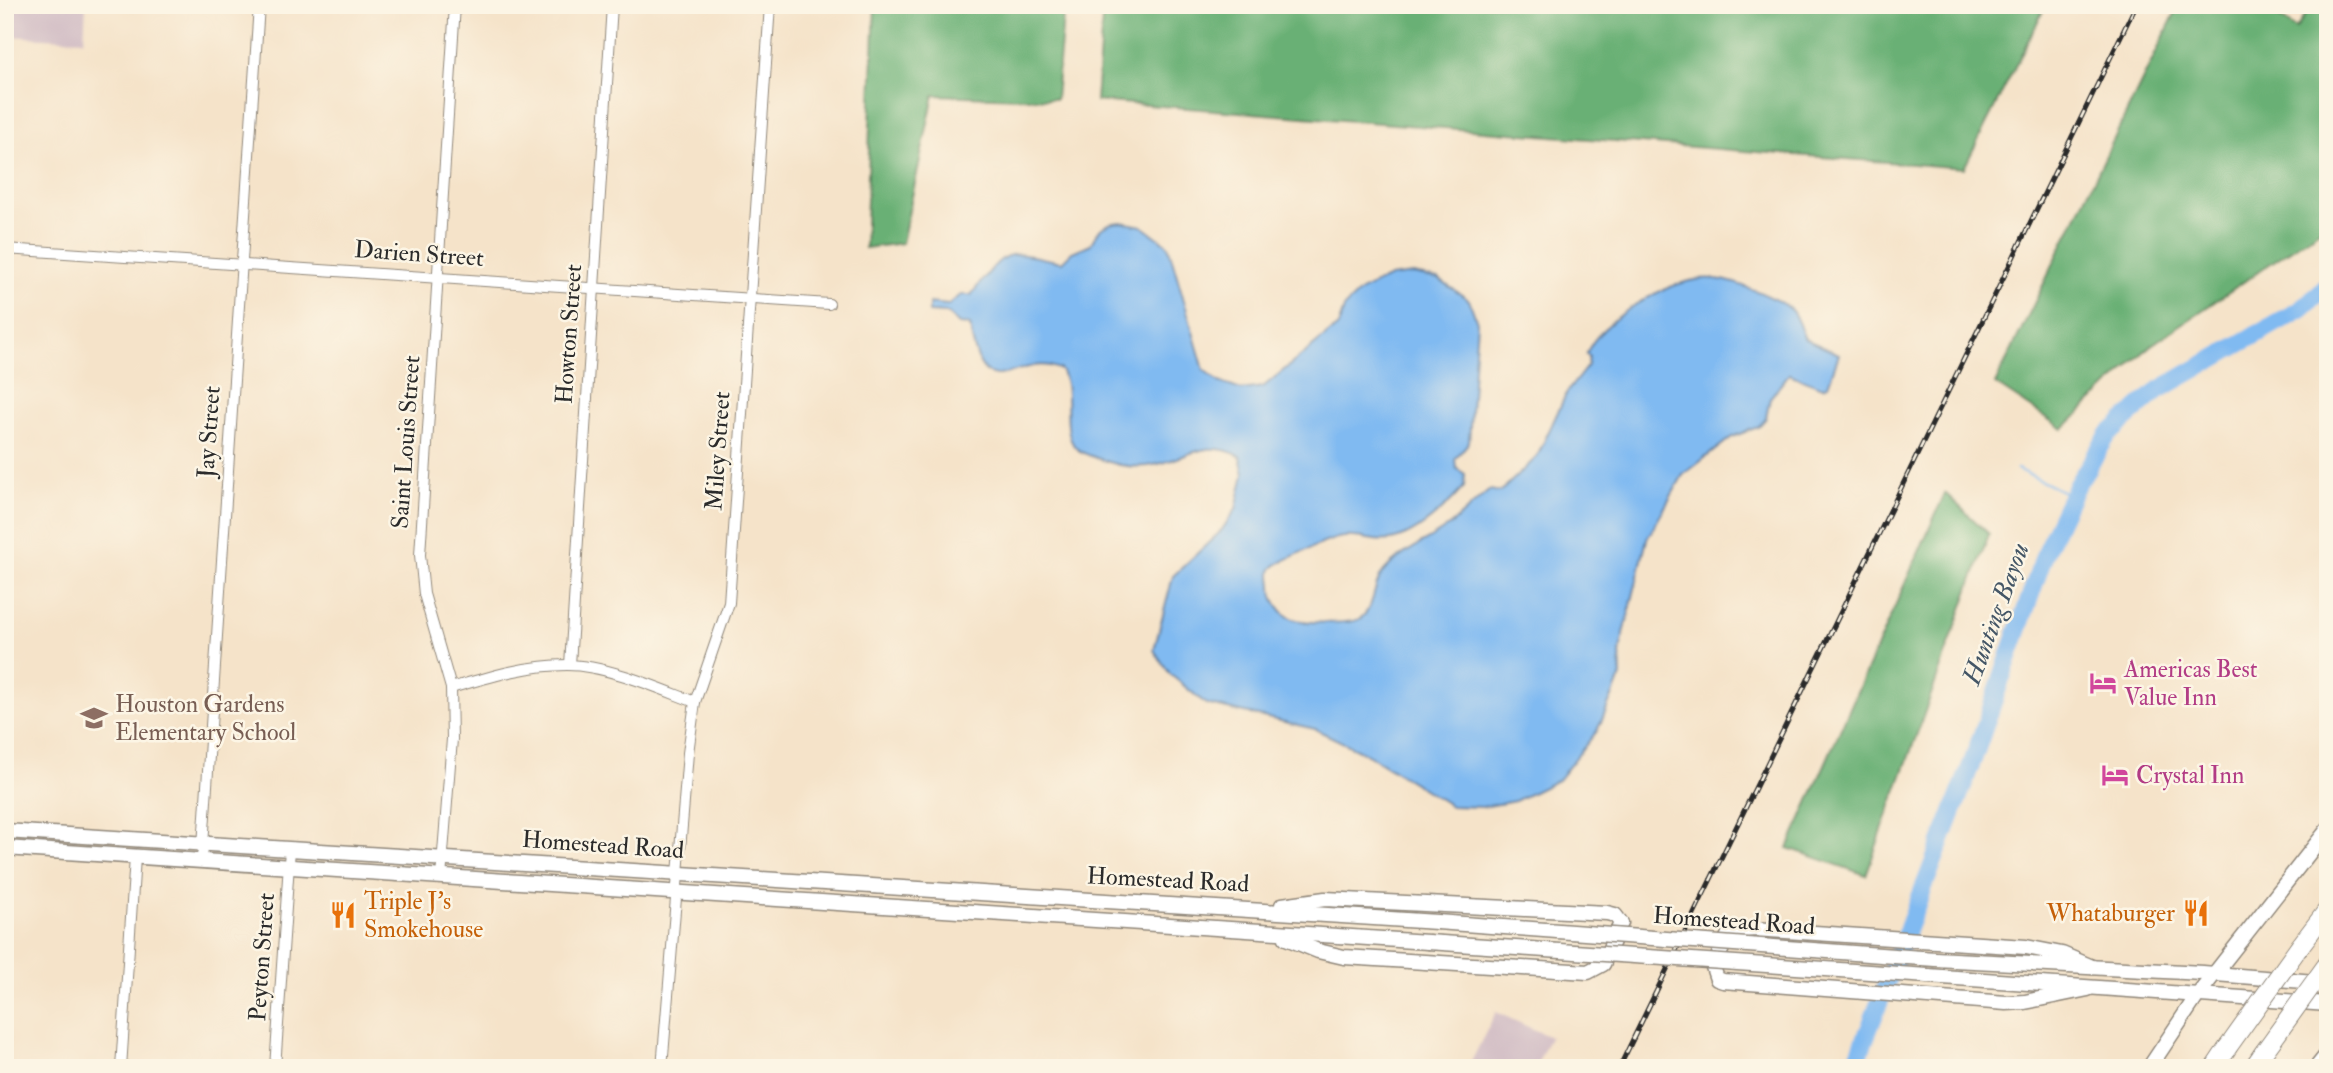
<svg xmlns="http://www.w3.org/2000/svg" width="2333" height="1073" font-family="'IM FELL Double Pica',serif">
  <rect width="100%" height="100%" fill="#fcf5e5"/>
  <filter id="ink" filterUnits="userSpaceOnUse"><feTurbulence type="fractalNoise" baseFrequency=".0143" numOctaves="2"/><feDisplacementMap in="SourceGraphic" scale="14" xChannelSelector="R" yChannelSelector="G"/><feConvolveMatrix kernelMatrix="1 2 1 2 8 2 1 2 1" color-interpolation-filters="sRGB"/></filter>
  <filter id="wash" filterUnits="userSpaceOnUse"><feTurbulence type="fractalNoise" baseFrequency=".00686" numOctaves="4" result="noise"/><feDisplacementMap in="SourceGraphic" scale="28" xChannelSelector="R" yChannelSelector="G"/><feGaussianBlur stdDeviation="1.57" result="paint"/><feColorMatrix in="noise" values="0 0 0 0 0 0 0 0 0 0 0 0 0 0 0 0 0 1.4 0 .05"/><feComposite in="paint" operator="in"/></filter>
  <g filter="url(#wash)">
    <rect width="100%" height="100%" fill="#f5e3c9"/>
    <g fill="#d2bdc5">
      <path d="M 5,5 L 86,5 L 84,40 L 5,36 Z"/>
      <path d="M 1496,1012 L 1550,1037 L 1535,1068 L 1468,1068 Z"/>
    </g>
    <g fill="#69b074" stroke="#4a6e50" stroke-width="2">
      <path d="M 875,5 L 1064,5 L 1056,99 L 934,95 L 902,243 L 865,248 Z"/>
      <path d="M 1103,5 L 2046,5 L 1964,168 L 1096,101 Z"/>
      <path d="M 2179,5 L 2262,5 L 2296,29 L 2311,5 L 2328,5 L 2328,224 L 2150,346 L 2063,429 L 1995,384 Z"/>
      <path d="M 1945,493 L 1989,534 L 1866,875 L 1788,848 Z"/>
    </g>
    <path fill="#80baf1" stroke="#56728e" stroke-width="2" d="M 1121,222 L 1142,226 L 1168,245 L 1204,370 L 1219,382 L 1241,390 L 1263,387 L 1338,326 L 1345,306 L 1362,290 L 1390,277 L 1413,274 L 1438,279 L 1469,300 L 1477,322 L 1469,442 L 1455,459 L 1456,468 L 1465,474 L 1464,487 C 1447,506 1425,527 1402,537 C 1378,546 1365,535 1344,537 C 1334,537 1276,562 1272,569 C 1269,575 1273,583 1272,589 C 1272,600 1282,615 1293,619 C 1304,623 1352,625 1361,618 C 1376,606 1372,585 1384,571 C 1402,551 1429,541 1450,525 C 1464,514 1476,501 1490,490 L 1500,492 L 1537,457 L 1567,392 L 1588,365 L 1589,356 L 1586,355 C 1599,319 1677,273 1716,279 C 1734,281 1777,297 1791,310 C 1797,316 1801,331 1805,339 L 1839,354 L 1828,385 L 1823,387 L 1789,374 L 1770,398 L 1766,418 L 1758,427 L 1732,437 L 1683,475 L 1647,539 L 1620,650 L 1621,676 L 1597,731 L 1558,780 L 1515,801 L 1482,807 L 1451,806 L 1367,754 L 1315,729 L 1206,704 L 1170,674 L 1154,650 L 1173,576 L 1221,531 L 1236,509 L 1244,474 L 1240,456 C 1206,439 1191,456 1158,464 C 1139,469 1118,466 1100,459 C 1092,456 1082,454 1076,448 C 1060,432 1074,391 1061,370 C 1017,347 983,419 970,325 L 959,324 L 947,313 L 929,312 L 929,303 L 948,305 L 961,295 L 971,295 C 1010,245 1002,251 1062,262 L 1072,252 L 1091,244 C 1098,229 1104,223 1121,222 Z"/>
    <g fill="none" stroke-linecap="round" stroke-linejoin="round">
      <path stroke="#80baf1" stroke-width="2.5" d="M 2017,469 L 2072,496"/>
      <path stroke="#80baf1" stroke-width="18" d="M 1854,1068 L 1974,757 L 2047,548 L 2076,486 L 2108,435 L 2159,390 L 2301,309 L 2328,285"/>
    </g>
  </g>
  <g filter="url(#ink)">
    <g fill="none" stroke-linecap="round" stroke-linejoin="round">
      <defs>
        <g id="street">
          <path d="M 5,249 L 829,304"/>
          <path d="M 570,665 L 612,5"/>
          <path d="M 451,688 C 489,677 527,665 567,665 C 606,665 658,688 695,702"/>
          <path d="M 202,861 L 259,5"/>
          <path d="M 441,878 L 452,739 L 451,688 L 424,594 L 420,555 L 455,5"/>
          <path d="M 121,1068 L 135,857"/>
          <path d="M 275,1068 L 290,849"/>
          <path d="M 662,1068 L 688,753 L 695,702 L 729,603 L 770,5"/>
        </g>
        <g id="secondary">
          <path d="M 5,831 L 1437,922"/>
          <path d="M 5,848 L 1428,942"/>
          <path d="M 1282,905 L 1325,899 L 1607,913 L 1615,915 L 1621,923 L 1603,964 L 1588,972 L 1344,957 L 1318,951 L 1286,938"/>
          <path d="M 1935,959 L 2203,973 L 2328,983"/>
          <path d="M 1928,976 L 2328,1004"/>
          <path d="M 2088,989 L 2025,1002 L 2006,1003 L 1723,981 L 1717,979 L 1713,967 L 1730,932 L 1754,929 L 2026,947 L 2062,954 L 2092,967"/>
          <path d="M 2149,1068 L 2197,996 L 2328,829"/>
          <path d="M 2316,1068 L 2328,1053"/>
        </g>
        <g id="highway">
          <path d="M 2300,946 L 2328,909"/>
          <path d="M 2214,1068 L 2228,1047"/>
          <path d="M 2253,1068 L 2264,1052"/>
        </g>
      </defs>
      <use href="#street" stroke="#90877a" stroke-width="12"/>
      <use href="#secondary" stroke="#90877a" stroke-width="17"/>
      <use href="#highway" stroke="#90877a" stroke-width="20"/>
      <use href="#street" stroke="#fff" stroke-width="10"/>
      <use href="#secondary" stroke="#fff" stroke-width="14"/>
      <use href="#highway" stroke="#fff" stroke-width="18"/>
      <defs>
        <path id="rail" d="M 1619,1068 L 2136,5"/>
      </defs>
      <use href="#rail" stroke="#2b2b2b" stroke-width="5"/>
      <use href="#rail" stroke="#fcf5e5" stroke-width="2.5" stroke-dasharray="8" stroke-linecap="butt"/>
      <defs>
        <g id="secondary-bridge">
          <path d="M 1437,922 L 1935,959"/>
          <path d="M 1428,942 L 1928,976"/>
        </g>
        <g id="highway-bridge">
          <path d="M 2228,1047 L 2300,946"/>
          <path d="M 2264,1052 L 2328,963"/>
        </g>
      </defs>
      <use href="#secondary-bridge" stroke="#90877a" stroke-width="17" stroke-linecap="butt"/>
      <use href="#highway-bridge" stroke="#90877a" stroke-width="20" stroke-linecap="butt"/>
      <use href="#secondary-bridge" stroke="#fff" stroke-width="14"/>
      <use href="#highway-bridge" stroke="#fff" stroke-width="18"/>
    </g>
  </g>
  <defs>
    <symbol id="hotel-bare" viewBox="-9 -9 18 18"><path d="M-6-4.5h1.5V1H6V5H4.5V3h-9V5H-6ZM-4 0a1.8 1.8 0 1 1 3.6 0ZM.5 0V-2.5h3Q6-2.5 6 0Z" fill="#d1479c" stroke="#fcf5e5" stroke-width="2.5" paint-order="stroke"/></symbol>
    <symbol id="school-bare" viewBox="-9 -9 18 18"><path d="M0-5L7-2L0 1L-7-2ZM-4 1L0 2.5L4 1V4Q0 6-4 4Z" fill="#8d6e63" stroke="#fcf5e5" stroke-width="2.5" paint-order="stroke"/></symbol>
    <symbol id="restaurant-bare" viewBox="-9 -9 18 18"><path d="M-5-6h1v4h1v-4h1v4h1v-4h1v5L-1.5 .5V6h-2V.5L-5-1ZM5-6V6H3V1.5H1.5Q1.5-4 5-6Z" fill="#e8710a" stroke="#fcf5e5" stroke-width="2.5" paint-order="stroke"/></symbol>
  </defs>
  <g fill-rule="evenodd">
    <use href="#hotel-bare" x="2084" y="664" width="38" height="38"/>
    <use href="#school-bare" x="75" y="699" width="38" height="38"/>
    <use href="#hotel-bare" x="2096" y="756" width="38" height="38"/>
    <use href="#restaurant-bare" x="2177" y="894" width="38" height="38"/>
    <use href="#restaurant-bare" x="324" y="896" width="38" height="38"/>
  </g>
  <g text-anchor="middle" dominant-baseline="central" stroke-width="5" stroke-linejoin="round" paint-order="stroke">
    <g font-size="24" fill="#2b2b2b" stroke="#fcf5e5">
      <text transform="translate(419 254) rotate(4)">Darien Street</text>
      <text transform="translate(569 334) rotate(-86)">Howton Street</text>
      <text transform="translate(209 432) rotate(-86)">Jay Street</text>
      <text transform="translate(406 442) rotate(-86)">Saint Louis Street</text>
      <text transform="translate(718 451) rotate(-86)">Miley Street</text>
      <text transform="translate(603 845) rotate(4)">Homestead Road</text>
      <text transform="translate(1168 880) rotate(3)">Homestead Road</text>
      <text transform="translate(1734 921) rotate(4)">Homestead Road</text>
      <text transform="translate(262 957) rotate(-86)">Peyton Street</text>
    </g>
    <g font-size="24" fill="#b23c85" stroke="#fcf5e5" text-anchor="start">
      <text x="2124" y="669">Americas Best<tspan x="2124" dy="28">Value Inn</tspan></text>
      <text x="2136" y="775">Crystal Inn</text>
    </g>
    <g font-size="24" fill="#785e54" stroke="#fcf5e5" text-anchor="start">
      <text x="115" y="704">Houston Gardens<tspan x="115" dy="28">Elementary School</tspan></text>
    </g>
    <g font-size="24" fill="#c56008" stroke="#fcf5e5" text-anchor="start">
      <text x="364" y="901">Triple J's<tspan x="364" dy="28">Smokehouse</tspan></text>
      <text x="2175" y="913" text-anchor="end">Whataburger</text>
    </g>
    <g font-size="26" font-style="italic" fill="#445666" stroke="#fcf5e5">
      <text transform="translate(1996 614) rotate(-70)">Hunting Bayou</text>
    </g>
  </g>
  <rect width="2333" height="1073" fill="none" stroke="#fcf5e5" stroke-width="28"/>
</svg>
